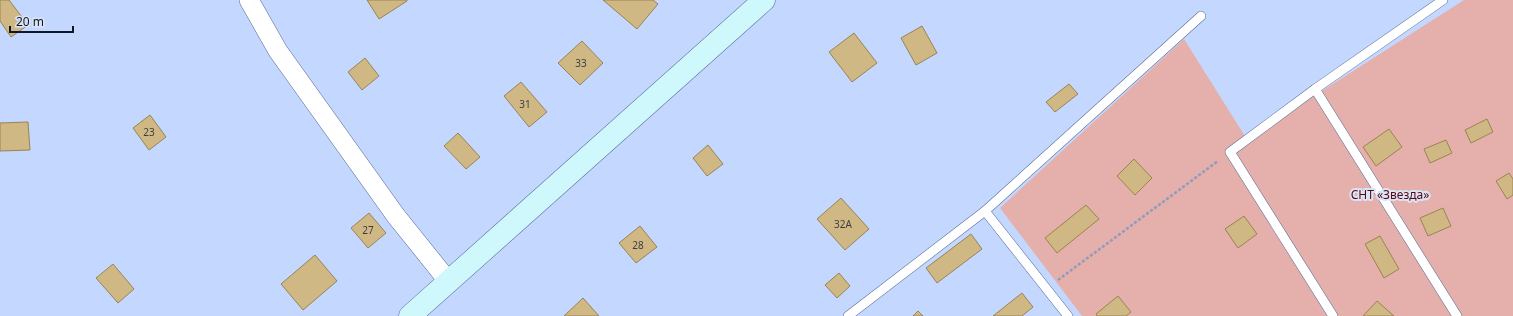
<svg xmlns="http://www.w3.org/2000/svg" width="1513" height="316" font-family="'Noto Sans',sans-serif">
  <rect width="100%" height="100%" fill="#c4d7fe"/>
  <path fill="#e5b0ab" d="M 1464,0 L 1513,0 L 1513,316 L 1082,316 L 1000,208 L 1184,39 L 1248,141 L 1300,105 Z"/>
  <g fill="#d0b885" stroke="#9a8352">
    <path d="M 0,0 L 9,0 L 28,25 L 11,37 L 0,21 Z"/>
    <path d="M 367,0 L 407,0 L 407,1 L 379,19 Z"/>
    <path d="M 603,0 L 653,0 L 658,4 L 637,29 Z"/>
    <path d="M 922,26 L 937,53 L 916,65 L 901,38 Z"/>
    <path d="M 854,33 L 877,63 L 852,82 L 829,52 Z"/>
    <path d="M 582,41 L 603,63 L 580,85 L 558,63 Z"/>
    <path d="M 365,58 L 379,76 L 362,90 L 348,72 Z"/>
    <path d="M 521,82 L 547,112 L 529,127 L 504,96 Z"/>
    <path d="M 1069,84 L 1078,94 L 1055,112 L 1046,102 Z"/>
    <path d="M 150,115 L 166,137 L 149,150 L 133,128 Z"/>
    <path d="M 1487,119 L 1493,132 L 1471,143 L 1465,130 Z"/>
    <path d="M 28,122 L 30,150 L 0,151 L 0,123 Z"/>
    <path d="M 1389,129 L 1402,147 L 1376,166 L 1363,147 Z"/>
    <path d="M 458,133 L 480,157 L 466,169 L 444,146 Z"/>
    <path d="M 1446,140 L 1452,153 L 1430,163 L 1424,149 Z"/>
    <path d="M 708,145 L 723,164 L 707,176 L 693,158 Z"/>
    <path d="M 1134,159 L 1152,178 L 1135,195 L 1117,176 Z"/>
    <path d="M 1509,173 L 1513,179 L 1513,195 L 1507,199 L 1496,181 Z"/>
    <path d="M 841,198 L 869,229 L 845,250 L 817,219 Z"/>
    <path d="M 1086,205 L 1099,219 L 1057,253 L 1045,238 Z"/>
    <path d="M 1443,208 L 1451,226 L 1428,236 L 1420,218 Z"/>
    <path d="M 369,213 L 386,233 L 368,248 L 351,228 Z"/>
    <path d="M 1244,216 L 1257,234 L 1238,248 L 1225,229 Z"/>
    <path d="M 640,226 L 657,247 L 636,263 L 619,243 Z"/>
    <path d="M 971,234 L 982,249 L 937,283 L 926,268 Z"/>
    <path d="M 1380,236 L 1399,269 L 1384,278 L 1365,244 Z"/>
    <path d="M 315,255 L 337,281 L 303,310 L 281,284 Z"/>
    <path d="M 113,264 L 134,289 L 118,303 L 96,278 Z"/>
    <path d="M 839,273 L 850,286 L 837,298 L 825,285 Z"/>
    <path d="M 1022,293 L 1033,307 L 1022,316 L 993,316 Z"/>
    <path d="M 1118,296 L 1131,312 L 1126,316 L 1097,316 L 1096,314 Z"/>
    <path d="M 583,298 L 599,316 L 564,316 Z"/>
    <path d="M 1377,301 L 1394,316 L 1363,316 Z"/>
    <path d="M 918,311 L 923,316 L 913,316 Z"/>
  </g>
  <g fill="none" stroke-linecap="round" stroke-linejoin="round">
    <defs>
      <g id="lane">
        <path d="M 1315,89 L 1457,316"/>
        <path d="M 985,211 L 1068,316"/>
        <path d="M 848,316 L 985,211 L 1201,16"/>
        <path d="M 1333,316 L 1230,152 L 1315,89 L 1443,0"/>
      </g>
      <path id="street" d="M 249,0 L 278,51 L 396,216 L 449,282"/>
      <path id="secondary" d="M 410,316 L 764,0"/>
    </defs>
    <use href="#lane" stroke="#576b96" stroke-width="10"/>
    <use href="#street" stroke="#576b96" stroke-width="20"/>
    <use href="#secondary" stroke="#576b96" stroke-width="23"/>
    <path stroke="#8c9cbc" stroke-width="2.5" stroke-dasharray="3 2" stroke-linecap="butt" d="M 1058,280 L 1218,161"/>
    <use href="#lane" stroke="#fff" stroke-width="9"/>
    <use href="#street" stroke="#fff" stroke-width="19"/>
    <use href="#secondary" stroke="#cef8fc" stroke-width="22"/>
  </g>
  <g text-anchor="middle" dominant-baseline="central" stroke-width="4" stroke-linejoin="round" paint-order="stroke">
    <g font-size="10" fill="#3f3e3e">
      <text x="581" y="63">33</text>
      <text x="525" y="104">31</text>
      <text x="149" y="132">23</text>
      <text x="843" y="224">32А</text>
      <text x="368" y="230">27</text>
      <text x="638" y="245">28</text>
    </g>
    <g font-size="12" fill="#58080d" stroke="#dae4f7">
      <text x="1390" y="194">СНТ «Звезда»</text>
    </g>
  </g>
  <path d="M10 26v6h63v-6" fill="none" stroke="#0f1627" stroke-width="2"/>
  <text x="16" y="26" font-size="12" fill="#0f1627" stroke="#dae4f7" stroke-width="3" paint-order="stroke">20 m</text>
</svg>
